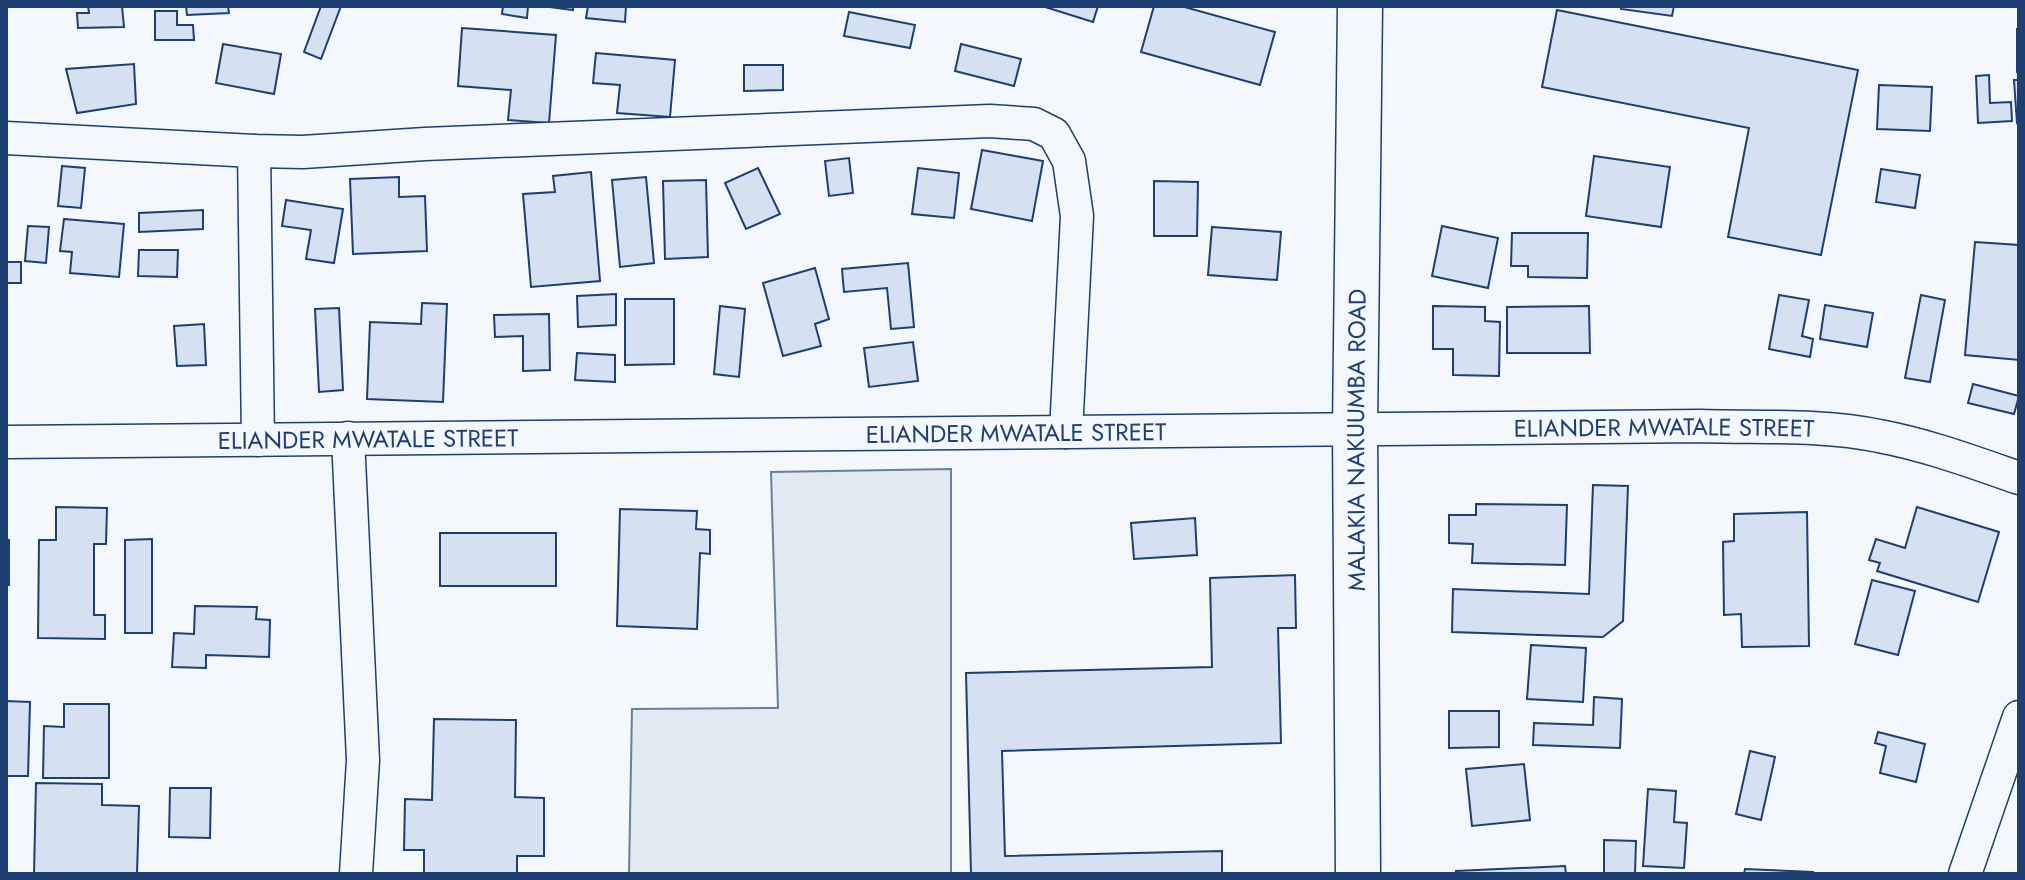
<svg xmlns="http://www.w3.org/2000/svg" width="2025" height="880" font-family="Jost,sans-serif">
  <rect width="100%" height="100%" fill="#f4f7fb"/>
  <path fill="#e3e9f0" stroke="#687fa3" stroke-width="2" d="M 951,469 L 951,874 L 629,874 L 632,709 L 778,708 L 771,472 Z"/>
  <g fill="#d5e0f0" stroke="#1d3f73" stroke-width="2">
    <path d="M 88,6 L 122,6 L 124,27 L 78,28 L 77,13 L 89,13 Z"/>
    <path d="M 186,6 L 228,6 L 229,13 L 187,15 Z"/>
    <path d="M 321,6 L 341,6 L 321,59 L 304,52 Z"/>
    <path d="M 503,6 L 528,6 L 527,18 L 502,14 Z"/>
    <path d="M 542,6 L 573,6 L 573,10 Z"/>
    <path d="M 588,6 L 626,6 L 625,22 L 586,18 Z"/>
    <path d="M 1042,6 L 1098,6 L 1093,22 Z"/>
    <path d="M 1154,6 L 1181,6 L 1275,32 L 1260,85 L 1141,52 Z"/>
    <path d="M 1621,6 L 1674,6 L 1672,16 L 1621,9 Z"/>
    <path d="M 1557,10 L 1858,70 L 1821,255 L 1728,237 L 1749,128 L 1542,87 Z"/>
    <path d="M 155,11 L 177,11 L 177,25 L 193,25 L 194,40 L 155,40 Z"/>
    <path d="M 849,12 L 915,25 L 910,48 L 844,36 Z"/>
    <path d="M 462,28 L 556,35 L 549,123 L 508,120 L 511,90 L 458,86 Z"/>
    <rect x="2017" y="29" width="2" height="43"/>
    <path d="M 223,44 L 281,54 L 274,94 L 216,83 Z"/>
    <path d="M 961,44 L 1021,59 L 1014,86 L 955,71 Z"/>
    <path d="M 596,53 L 675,60 L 670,117 L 617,113 L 620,85 L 593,83 Z"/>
    <path d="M 134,64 L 136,104 L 77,113 L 66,69 Z"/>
    <path d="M 744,65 L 783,65 L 783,90 L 744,91 Z"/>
    <path d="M 1989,75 L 1990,103 L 2011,102 L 2012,121 L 1978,123 L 1976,76 Z"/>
    <path d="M 2014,80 L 2019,80 L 2019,122 L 2017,123 Z"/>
    <path d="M 1879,85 L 1932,87 L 1930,131 L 1877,129 Z"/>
    <path d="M 982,150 L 1043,161 L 1032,221 L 971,209 Z"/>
    <path d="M 1594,156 L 1670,167 L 1661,227 L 1586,216 Z"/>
    <path d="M 849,158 L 853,193 L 829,196 L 825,161 Z"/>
    <path d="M 62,166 L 85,168 L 81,208 L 58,206 Z"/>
    <path d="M 758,168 L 780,214 L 746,229 L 725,183 Z"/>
    <path d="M 918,168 L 959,173 L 954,218 L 912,214 Z"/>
    <path d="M 1881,169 L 1920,175 L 1915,208 L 1876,202 Z"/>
    <path d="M 591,172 L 600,281 L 531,287 L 523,194 L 555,192 L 553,176 Z"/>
    <path d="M 399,177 L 399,197 L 425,196 L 427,251 L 353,254 L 350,179 Z"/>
    <path d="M 646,177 L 654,263 L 620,267 L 612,180 Z"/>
    <path d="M 706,180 L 708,257 L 665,259 L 663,181 Z"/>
    <path d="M 1154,181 L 1198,182 L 1197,236 L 1154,236 Z"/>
    <path d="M 286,200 L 343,209 L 334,263 L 306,259 L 311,230 L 282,226 Z"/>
    <path d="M 203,210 L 203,229 L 139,232 L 139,213 Z"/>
    <path d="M 64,219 L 124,224 L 119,277 L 70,273 L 72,252 L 60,251 Z"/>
    <path d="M 28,226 L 49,227 L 46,263 L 25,261 Z"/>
    <path d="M 1442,226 L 1498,238 L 1488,288 L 1432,276 Z"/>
    <path d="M 1212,227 L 1281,232 L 1277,280 L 1208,275 Z"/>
    <path d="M 1512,233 L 1588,233 L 1587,278 L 1528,277 L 1528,266 L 1511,266 Z"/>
    <path d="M 1975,242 L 2019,245 L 2019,360 L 1965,355 Z"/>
    <path d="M 139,250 L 178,250 L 177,277 L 138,276 Z"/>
    <rect x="6" y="262" width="15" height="21"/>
    <path d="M 908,263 L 914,327 L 891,329 L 887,288 L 844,292 L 842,269 Z"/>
    <path d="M 815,268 L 829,319 L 815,324 L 821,346 L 783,356 L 763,283 Z"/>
    <path d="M 616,294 L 616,325 L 578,327 L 577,296 Z"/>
    <path d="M 1779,295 L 1809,300 L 1802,336 L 1813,339 L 1810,357 L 1769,349 Z"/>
    <path d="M 1921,295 L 1945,300 L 1930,382 L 1905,378 Z"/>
    <path d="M 625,299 L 674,299 L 674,364 L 625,365 Z"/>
    <path d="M 422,303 L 447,304 L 443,402 L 367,399 L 370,322 L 421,324 Z"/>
    <path d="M 1825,305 L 1873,313 L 1867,347 L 1820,339 Z"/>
    <path d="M 720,306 L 745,309 L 739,377 L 714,374 Z"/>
    <path d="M 1433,306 L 1485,307 L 1485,321 L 1500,322 L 1499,376 L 1453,375 L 1453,349 L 1433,349 Z"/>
    <path d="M 1589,306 L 1590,353 L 1507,353 L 1507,307 Z"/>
    <path d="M 339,308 L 343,390 L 319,392 L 315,309 Z"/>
    <path d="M 549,314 L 550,370 L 523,371 L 523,336 L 495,337 L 494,315 Z"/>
    <path d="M 204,324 L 206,365 L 177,366 L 174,326 Z"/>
    <path d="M 913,342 L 918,381 L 869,387 L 864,348 Z"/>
    <path d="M 577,353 L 615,355 L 615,382 L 575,380 Z"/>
    <path d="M 1973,384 L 2019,396 L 2014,414 L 1968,403 Z"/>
    <path d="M 1593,485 L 1628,486 L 1623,621 L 1603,637 L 1452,632 L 1453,589 L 1589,594 Z"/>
    <path d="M 1476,504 L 1567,505 L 1565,565 L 1472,563 L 1473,544 L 1449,543 L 1449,515 L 1476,515 Z"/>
    <path d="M 56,507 L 107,508 L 106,544 L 94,544 L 94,615 L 105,615 L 105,639 L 38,638 L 39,540 L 56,540 Z"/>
    <path d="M 1917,507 L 1999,532 L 1978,602 L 1877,571 L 1880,563 L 1869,560 L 1876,539 L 1905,548 Z"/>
    <path d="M 620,509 L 697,511 L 696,529 L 710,530 L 710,554 L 700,553 L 697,629 L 617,626 Z"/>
    <path d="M 1807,512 L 1809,646 L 1742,647 L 1741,614 L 1724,615 L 1723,542 L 1734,541 L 1734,514 Z"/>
    <path d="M 1195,518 L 1197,555 L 1134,559 L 1131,523 Z"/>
    <rect x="440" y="533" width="116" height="53"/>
    <path d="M 152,539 L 152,633 L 125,633 L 125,540 Z"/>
    <rect x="6" y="540" width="3" height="45"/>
    <path d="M 1295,575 L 1296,628 L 1278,628 L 1281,743 L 1002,751 L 1005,856 L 1222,851 L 1222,874 L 971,874 L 966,673 L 1212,667 L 1210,578 Z"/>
    <path d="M 1872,580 L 1915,591 L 1898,655 L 1855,644 Z"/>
    <path d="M 195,606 L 257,607 L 256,619 L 270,620 L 269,657 L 206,655 L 206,668 L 172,667 L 174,633 L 194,634 Z"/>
    <path d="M 1531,645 L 1586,648 L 1583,702 L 1527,699 Z"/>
    <path d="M 1594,697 L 1622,699 L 1620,748 L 1533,745 L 1534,723 L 1593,725 Z"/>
    <path d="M 6,701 L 30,702 L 28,776 L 6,776 Z"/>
    <path d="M 64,704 L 109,704 L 109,778 L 43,778 L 44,726 L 64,727 Z"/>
    <path d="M 1449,711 L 1499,711 L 1499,747 L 1449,748 Z"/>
    <path d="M 434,719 L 516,720 L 515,797 L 544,798 L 544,856 L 517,856 L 517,874 L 424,874 L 424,850 L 404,850 L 405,799 L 432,800 Z"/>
    <path d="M 1878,732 L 1925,744 L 1916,782 L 1880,773 L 1886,746 L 1875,743 Z"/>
    <path d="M 1750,751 L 1775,757 L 1761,820 L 1736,814 Z"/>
    <path d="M 1524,764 L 1530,820 L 1472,826 L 1466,769 Z"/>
    <path d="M 36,783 L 102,784 L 102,805 L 139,806 L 137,874 L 34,874 Z"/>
    <path d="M 170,788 L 211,788 L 210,838 L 169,837 Z"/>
    <path d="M 1648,789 L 1676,791 L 1674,822 L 1687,823 L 1684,868 L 1643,866 Z"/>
    <path d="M 1604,840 L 1636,841 L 1635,874 L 1604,874 Z"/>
    <path d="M 1565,866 L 1566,874 L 1457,874 L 1456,871 Z"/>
    <path d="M 1745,869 L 1813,872 L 1813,874 L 1744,874 Z"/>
  </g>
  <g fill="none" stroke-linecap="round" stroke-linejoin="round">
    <defs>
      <g id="street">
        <path d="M 6,138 L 254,151 L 303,152 L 425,144 L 990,121 L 1034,124 L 1054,134 L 1069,161 L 1077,216 L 1066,432"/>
        <path d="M 254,151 L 258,440"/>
        <path d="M 348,438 L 363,760 L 356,874"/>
        <path id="s1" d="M 6,442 L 1702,426 C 1760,428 1822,424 1879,436 C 1927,445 1973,462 2019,478"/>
        <path d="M 1965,874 L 2019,717"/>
      </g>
      <g id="primary">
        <path id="s2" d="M 1358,874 L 1355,429 L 1360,6"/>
      </g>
    </defs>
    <use href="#street" stroke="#1d3f73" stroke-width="35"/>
    <use href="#primary" stroke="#1d3f73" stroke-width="47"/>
    <use href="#street" stroke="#f4f7fb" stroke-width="32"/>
    <use href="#primary" stroke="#f4f7fb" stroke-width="44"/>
  </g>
  <g text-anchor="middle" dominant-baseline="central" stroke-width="6" stroke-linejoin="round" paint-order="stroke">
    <g font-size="24" fill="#1d3f73" stroke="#f4f7fb">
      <text stroke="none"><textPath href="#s1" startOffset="1658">ELIANDER MWATALE STREET</textPath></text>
      <text stroke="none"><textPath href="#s1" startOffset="1010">ELIANDER MWATALE STREET</textPath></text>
      <text stroke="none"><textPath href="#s1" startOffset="362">ELIANDER MWATALE STREET</textPath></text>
      <text stroke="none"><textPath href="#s2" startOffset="434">MALAKIA NAKUUMBA ROAD</textPath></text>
    </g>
  </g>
  <rect width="2025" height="880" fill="none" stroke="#1d3f73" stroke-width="16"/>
</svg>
